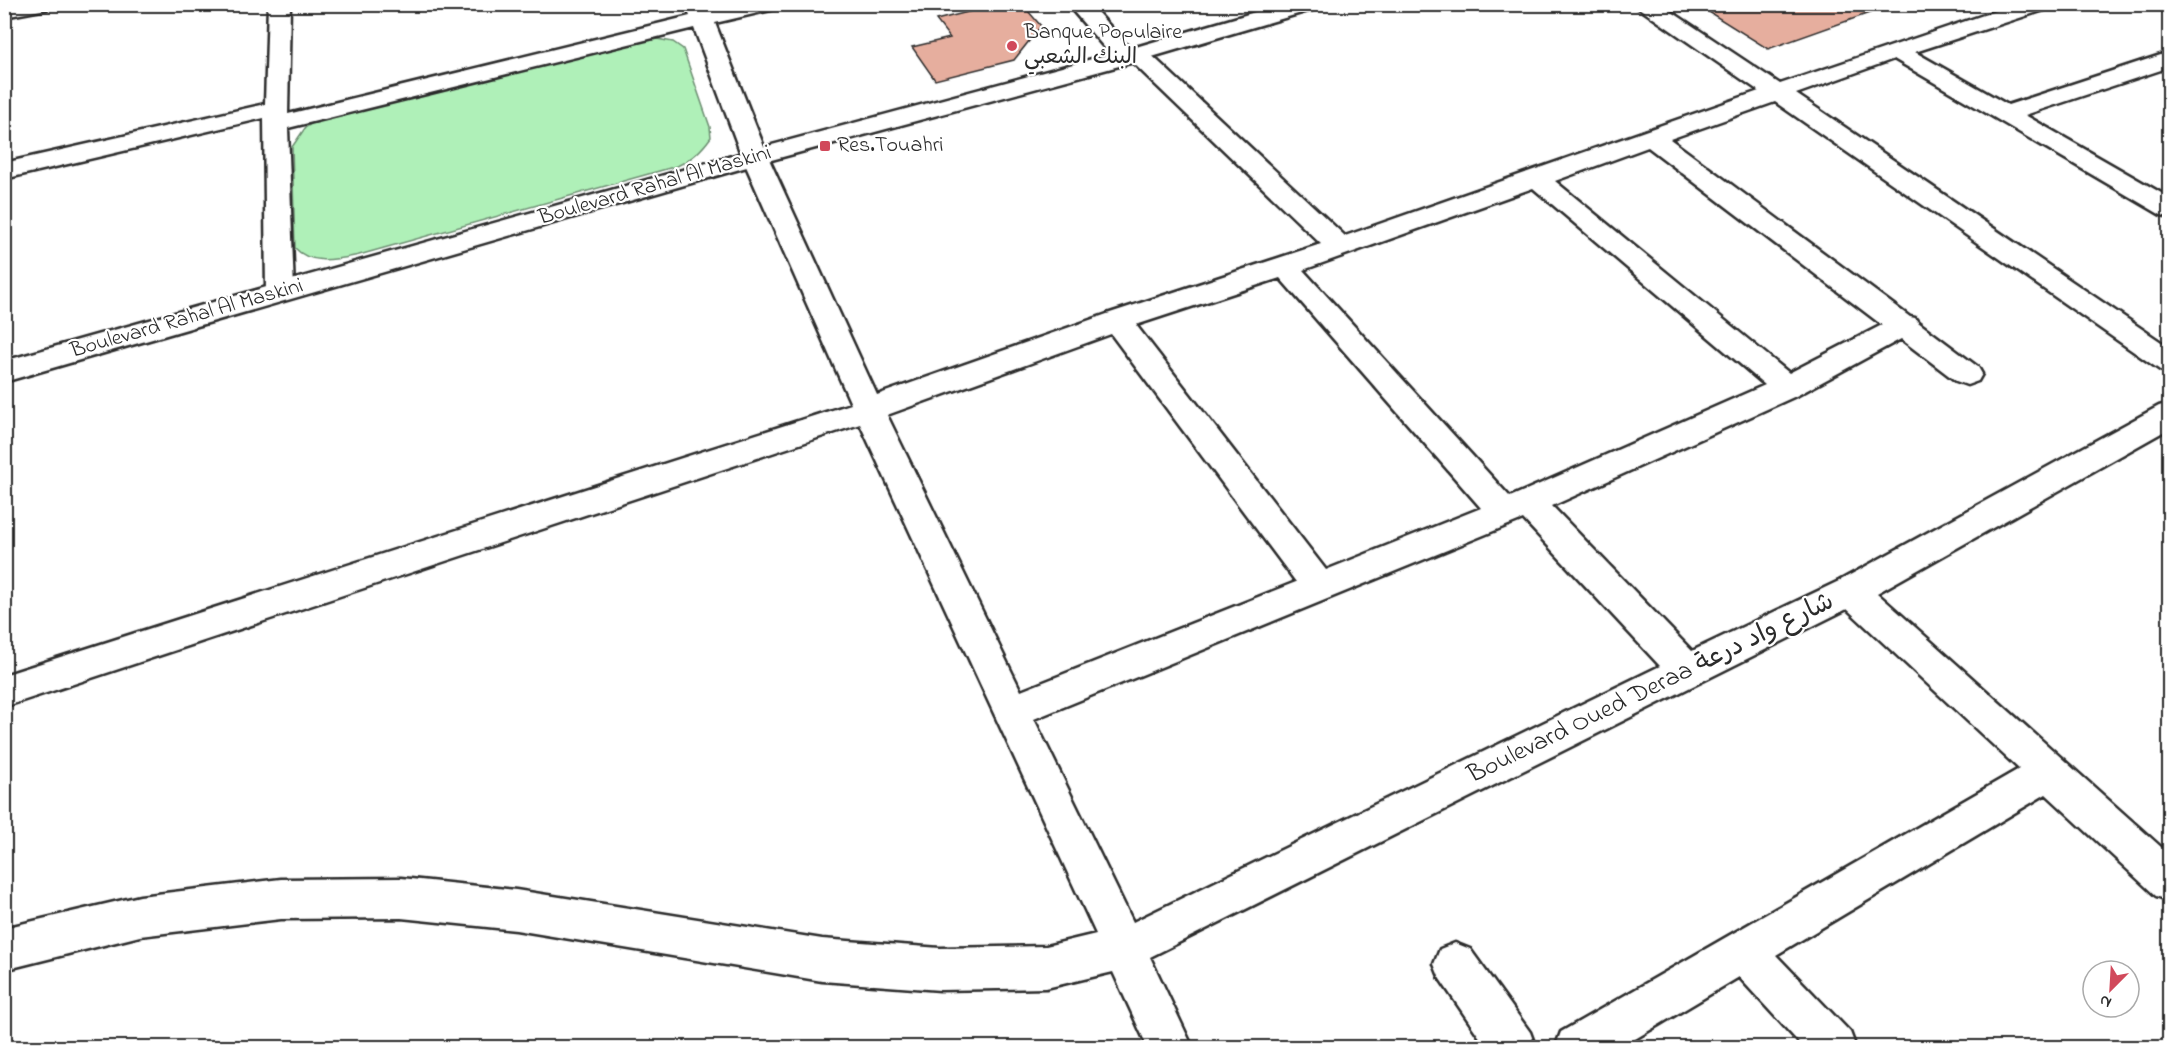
<svg xmlns="http://www.w3.org/2000/svg" width="2174" height="1052" font-family="'Indie Flower','Playpen Sans Arabic',sans-serif">
  <rect width="100%" height="100%" fill="#fff"/>
  <filter id="ink" filterUnits="userSpaceOnUse"><feTurbulence type="fractalNoise" baseFrequency=".0167" numOctaves="2"/><feDisplacementMap in="SourceGraphic" scale="12" xChannelSelector="R" yChannelSelector="G"/><feConvolveMatrix kernelMatrix="1 2 1 2 8 2 1 2 1" color-interpolation-filters="sRGB"/></filter>
  <g filter="url(#ink)">
    <path fill="#aff0b8" stroke="#6d8e72" stroke-width="1.5" d="M 646,37 L 673,42 L 683,49 L 710,127 L 711,137 C 701,151 692,159 677,166 L 359,255 C 338,259 311,266 295,248 L 292,147 L 305,128 L 314,122 Z"/>
    <g fill="#e6ae9e" stroke="#2b2b2b" stroke-width="1.5">
      <path d="M 1000,4 L 1022,4 L 1041,26 L 1014,60 L 935,80 L 912,47 L 950,38 L 936,20 Z"/>
      <path d="M 1696,4 L 1877,4 L 1878,10 L 1768,49 Z"/>
    </g>
    <g fill="none" stroke-linecap="round" stroke-linejoin="round">
      <defs>
        <g id="minor">
          <path d="M 4,4 L 50,4 L 47,9 L 4,17 Z"/>
          <path d="M 268,4 L 290,4 L 288,114 L 690,16 L 685,4 L 707,4 L 710,11 L 738,4 L 778,4 L 775,9 L 715,23 L 768,157 L 877,395 L 1107,314 L 1321,244 L 1132,62 L 1125,64 L 1117,62 L 1067,4 L 1090,4 L 1130,49 L 1137,47 L 1145,49 L 1345,236 L 1759,91 L 1633,4 L 1660,4 L 1780,84 L 2016,4 L 2050,4 L 2047,9 L 1915,52 L 2008,105 L 2170,52 L 2170,67 L 2025,115 L 2170,198 L 2170,217 L 2161,215 L 1894,59 L 1796,94 L 2170,348 L 2170,373 L 2160,370 L 1775,102 L 1670,139 L 1910,317 L 1915,318 L 1918,322 L 1978,367 L 1982,374 L 1978,381 L 1967,385 L 1956,381 L 1901,339 L 1798,395 L 1552,506 L 1692,651 L 1839,581 L 2159,406 L 2170,403 L 2170,428 L 1877,593 L 2170,855 L 2170,901 L 2156,896 L 2046,794 L 1776,955 L 1850,1032 L 1856,1048 L 1804,1048 L 1739,977 L 1620,1048 L 1555,1048 L 1561,1032 L 2019,769 L 1847,609 L 1150,957 L 1193,1048 L 1148,1048 L 1113,972 L 1046,988 L 940,990 L 822,981 L 516,930 L 401,918 L 281,919 L 140,936 L 4,970 L 4,928 L 140,896 L 281,879 L 401,878 L 516,890 L 822,939 L 940,948 L 1046,946 L 1096,934 L 860,424 L 4,707 L 4,675 L 851,404 L 742,157 L 694,28 L 288,128 L 294,291 L 290,298 L 280,300 L 270,298 L 266,291 L 264,118 L 4,179 L 4,163 L 265,104 ZM 1648,147 L 1882,325 L 1789,373 L 1555,181 ZM 1533,188 L 1765,385 L 1510,497 L 1303,270 ZM 1280,278 L 1481,508 L 1326,570 L 1136,325 ZM 1111,334 L 1296,582 L 1021,691 L 887,415 ZM 1523,519 L 1660,666 L 1133,922 L 1034,719 Z"/>
          <path d="M 1455,943 L 1470,949 L 1530,1032 L 1536,1048 L 1487,1048 L 1440,979 L 1434,964 L 1440,949 Z"/>
        </g>
        <path id="tertiary" d="M 1282,4 L 1318,4 L 1315,9 L 1145,59 L 764,162 L 4,382 L 4,361 L 746,152 L 1129,49 Z"/>
      </defs>
      <use href="#minor" stroke="#2b2b2b" stroke-width="5"/>
      <use href="#tertiary" stroke="#2b2b2b" stroke-width="5"/>
      <use href="#minor" fill="#fff" fill-rule="evenodd"/>
      <use href="#tertiary" fill="#fff" fill-rule="evenodd"/>
    </g>
  </g>
  <g fill="#d1495b" stroke="#fff" stroke-width="2">
    <circle cx="1012" cy="46" r="6"/>
    <rect x="819" y="140" width="12" height="12" rx="3"/>
  </g>
  <g text-anchor="middle" dominant-baseline="central" stroke-width="4.5" stroke-linejoin="round" paint-order="stroke">
    <g font-size="22" fill="#2b2b2b" stroke="#fff" text-anchor="start">
      <text x="1024" y="33">Banque Populaire<tspan x="1024" dy="25">البنك الشعبي</tspan></text>
      <text x="837" y="146">Res.Touahri</text>
    </g>
    <g font-size="22" fill="#2b2b2b" stroke="#fff">
      <text transform="translate(655 186) rotate(-16)">Boulevard Rahal Al Maskini</text>
      <text transform="translate(187 319) rotate(-16)">Boulevard Rahal Al Maskini</text>
    </g>
    <g font-size="26" fill="#2b2b2b" stroke="#fff">
      <text transform="translate(1651 689) rotate(-26)">Boulevard Oued Deraa شارع واد درعة</text>
    </g>
  </g>
  <rect width="2174" height="1052" fill="none" stroke="#fff" stroke-width="24"/>
  <rect x="12" y="12" width="2150" height="1028" fill="none" stroke="#2b2b2b" stroke-width="2" filter="url(#ink)"/>
  <g transform="translate(2111 989) rotate(204)"><circle r="28" fill="#ffffff" stroke="#aaaaaa" stroke-width="1.5"/>
  <path d="M0-4.5L10 22L0 15L-10 22Z" fill="#d1495b"/>
  <text y="-9" font-size="16" font-weight="bold" text-anchor="middle" fill="#2b2b2b">N</text>
  </g>
</svg>
